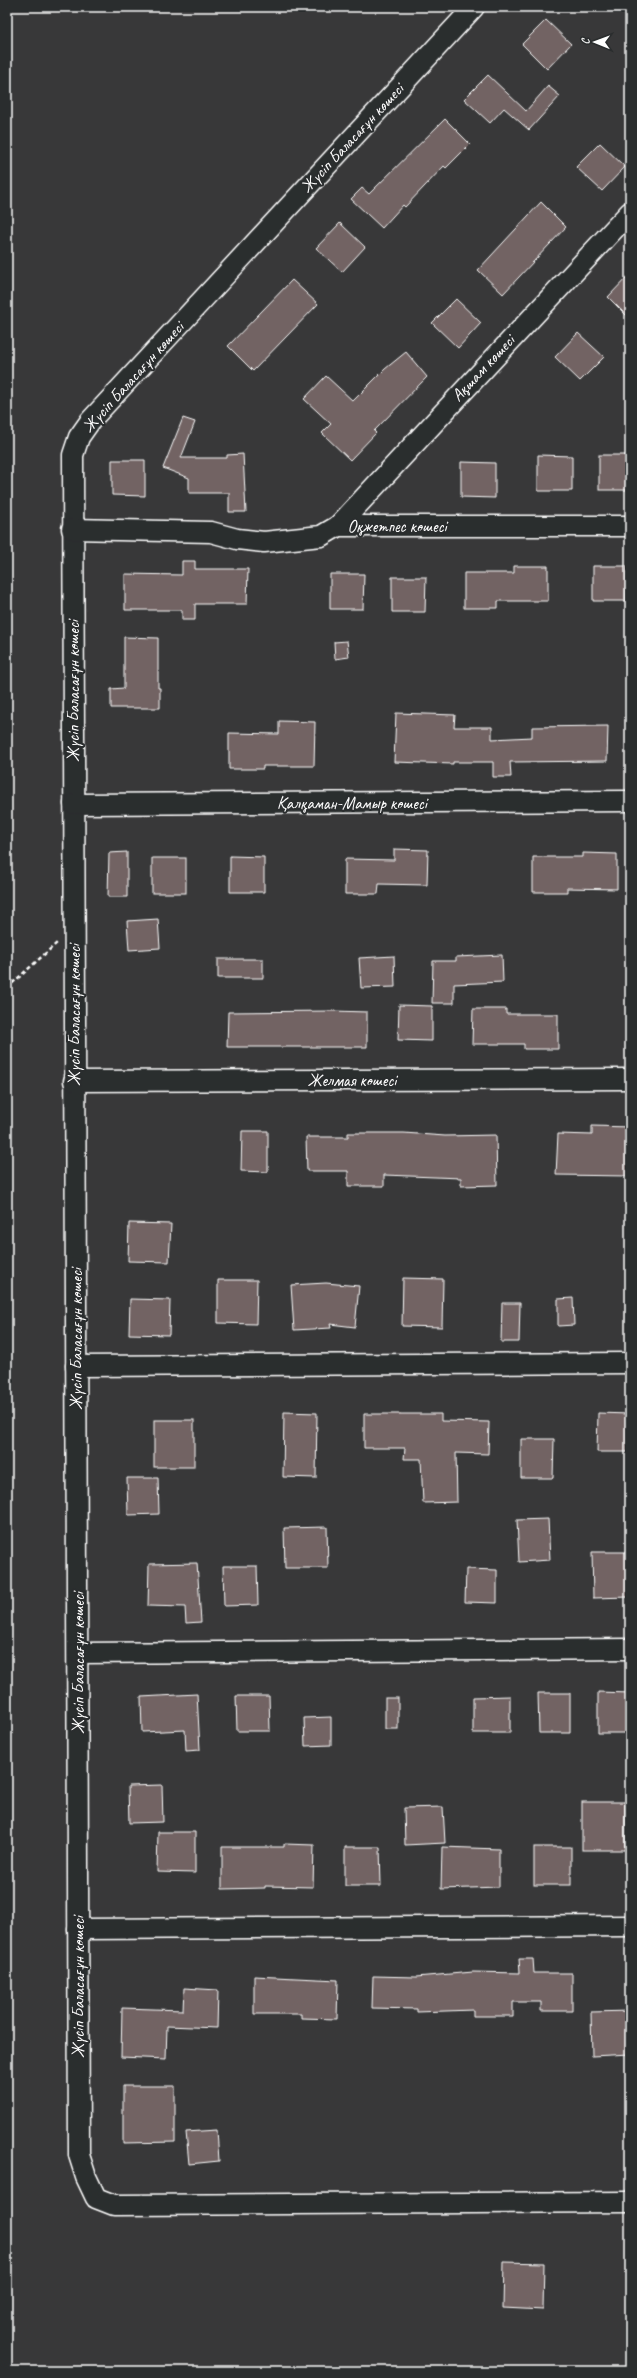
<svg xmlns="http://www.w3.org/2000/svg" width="637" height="2378" font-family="Caveat,sans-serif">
  <rect width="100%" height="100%" fill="#383839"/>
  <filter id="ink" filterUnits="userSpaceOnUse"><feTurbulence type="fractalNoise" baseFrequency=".025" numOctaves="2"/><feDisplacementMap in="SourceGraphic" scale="8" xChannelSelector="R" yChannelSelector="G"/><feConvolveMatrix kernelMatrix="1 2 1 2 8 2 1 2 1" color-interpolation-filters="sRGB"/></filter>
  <g filter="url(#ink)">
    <g fill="#726363" stroke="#fff">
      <path d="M 546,20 L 571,44 L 547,69 L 522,44 Z"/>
      <path d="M 488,75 L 526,111 L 548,86 L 560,96 L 529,130 L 504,108 L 490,123 L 464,99 Z"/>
      <path d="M 445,119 L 470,144 L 446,168 L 444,166 L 405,207 L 403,205 L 382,228 L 351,199 L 362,188 L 369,194 Z"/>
      <path d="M 600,143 L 625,167 L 602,191 L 576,167 Z"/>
      <path d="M 541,202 L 566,227 L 503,294 L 478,270 Z"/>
      <path d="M 340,223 L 365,247 L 342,272 L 316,248 Z"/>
      <path d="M 630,274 L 630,319 L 608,297 Z"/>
      <path d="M 292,280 L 318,304 L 253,371 L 228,346 Z"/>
      <path d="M 456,299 L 481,323 L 458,348 L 432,323 Z"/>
      <path d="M 578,333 L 604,357 L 580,381 L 555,357 Z"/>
      <path d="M 406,352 L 427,377 L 374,431 L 376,433 L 350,460 L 322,433 L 331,424 L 304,399 L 326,376 L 353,401 L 385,369 Z"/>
      <path d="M 183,418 L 195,422 L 181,458 L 227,458 L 227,455 L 243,454 L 246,512 L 229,512 L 229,493 L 189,493 L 189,478 L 163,468 Z"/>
      <path d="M 538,455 L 572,456 L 572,491 L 538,491 Z"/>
      <rect x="599" y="455" width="31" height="35"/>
      <path d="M 112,460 L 145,460 L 145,496 L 112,495 Z"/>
      <path d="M 461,462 L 495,463 L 495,498 L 461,497 Z"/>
      <path d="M 182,561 L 195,561 L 195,569 L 248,569 L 247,604 L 195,604 L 195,620 L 182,620 L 182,610 L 125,610 L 125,574 L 182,575 Z"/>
      <path d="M 514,566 L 548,566 L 548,601 L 498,601 L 498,608 L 464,608 L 464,573 L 514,573 Z"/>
      <path d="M 593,566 L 627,566 L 626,601 L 593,601 Z"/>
      <path d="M 330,574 L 364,574 L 363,609 L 330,609 Z"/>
      <path d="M 392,577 L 426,577 L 425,612 L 392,612 Z"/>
      <path d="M 124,637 L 158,638 L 158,688 L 160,688 L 160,708 L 111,708 L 111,689 L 124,688 Z"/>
      <path d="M 347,641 L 349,657 L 335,659 L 334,642 Z"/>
      <path d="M 396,713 L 455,715 L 454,727 L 492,727 L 492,739 L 532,737 L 532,727 L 608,726 L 607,761 L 510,762 L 511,777 L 493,777 L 493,762 L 453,762 L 453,764 L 394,762 Z"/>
      <path d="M 279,721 L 315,722 L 314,766 L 263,766 L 263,769 L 229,769 L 229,733 L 279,734 Z"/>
      <path d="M 394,849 L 428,850 L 427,885 L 379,884 L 378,894 L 345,894 L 345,859 L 394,860 Z"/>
      <path d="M 127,852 L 127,897 L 108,897 L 109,853 Z"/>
      <path d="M 583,853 L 617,854 L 617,889 L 567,888 L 567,892 L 533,892 L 533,857 L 583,857 Z"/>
      <path d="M 230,856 L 264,857 L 264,892 L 230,892 Z"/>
      <rect x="152" y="858" width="34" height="35"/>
      <path d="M 158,919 L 160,948 L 129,950 L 127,921 Z"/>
      <path d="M 502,955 L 503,982 L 454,984 L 454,1003 L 432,1003 L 433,961 L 456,961 L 456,957 Z"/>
      <path d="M 394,956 L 395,987 L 361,988 L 359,958 Z"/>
      <rect x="218" y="959" width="45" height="19"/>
      <path d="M 399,1005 L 432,1006 L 432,1041 L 398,1040 Z"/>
      <path d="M 473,1009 L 506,1009 L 506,1014 L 558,1014 L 558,1049 L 524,1049 L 524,1044 L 472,1044 Z"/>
      <path d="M 333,1011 L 367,1012 L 367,1047 L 227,1047 L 228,1012 Z"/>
      <path d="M 592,1126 L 630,1127 L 629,1176 L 556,1175 L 558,1134 L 592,1135 Z"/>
      <path d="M 242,1131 L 268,1131 L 268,1172 L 241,1171 Z"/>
      <path d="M 348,1133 L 404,1133 L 445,1136 L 496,1135 L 497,1185 L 461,1186 L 461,1178 L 384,1175 L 384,1186 L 348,1186 L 348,1171 L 307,1171 L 306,1137 L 348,1137 Z"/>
      <path d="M 129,1223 L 171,1224 L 169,1262 L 128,1261 Z"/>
      <path d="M 403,1278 L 443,1279 L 442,1327 L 402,1326 Z"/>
      <path d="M 218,1280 L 257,1280 L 256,1324 L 218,1323 Z"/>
      <path d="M 326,1283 L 359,1286 L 355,1327 L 330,1324 L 331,1328 L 294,1330 L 291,1285 Z"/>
      <path d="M 573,1298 L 574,1325 L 558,1326 L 558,1299 Z"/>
      <path d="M 130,1299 L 170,1300 L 169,1335 L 129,1334 Z"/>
      <path d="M 502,1303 L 520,1303 L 519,1342 L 501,1342 Z"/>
      <path d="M 284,1412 L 317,1413 L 316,1478 L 283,1477 Z"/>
      <path d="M 598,1413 L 629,1414 L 628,1452 L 597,1452 Z"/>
      <path d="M 364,1414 L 441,1414 L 441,1421 L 489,1422 L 488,1454 L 456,1453 L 457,1502 L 423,1503 L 421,1459 L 404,1459 L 405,1448 L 364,1448 Z"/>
      <rect x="154" y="1420" width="40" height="47"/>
      <path d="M 521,1439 L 554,1439 L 553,1478 L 521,1478 Z"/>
      <path d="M 127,1478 L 158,1478 L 159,1514 L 128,1515 Z"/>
      <path d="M 548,1519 L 550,1560 L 519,1562 L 517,1520 Z"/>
      <path d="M 327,1527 L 328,1568 L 285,1568 L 284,1528 Z"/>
      <path d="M 592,1552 L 629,1552 L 629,1597 L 593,1598 Z"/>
      <path d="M 197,1563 L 201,1622 L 186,1623 L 185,1607 L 148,1606 L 149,1564 Z"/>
      <path d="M 223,1566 L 257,1566 L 258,1605 L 224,1606 Z"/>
      <path d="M 466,1569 L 497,1570 L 497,1603 L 465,1602 Z"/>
      <path d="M 598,1692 L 630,1693 L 630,1733 L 598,1733 Z"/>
      <path d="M 538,1693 L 570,1693 L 570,1733 L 539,1733 Z"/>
      <path d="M 197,1694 L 200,1750 L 186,1751 L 185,1730 L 142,1732 L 141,1697 Z"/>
      <path d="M 236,1696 L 269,1696 L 270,1731 L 237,1731 Z"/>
      <path d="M 510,1696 L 510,1733 L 473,1733 L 473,1697 Z"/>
      <rect x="385" y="1698" width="13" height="31"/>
      <path d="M 331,1717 L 331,1745 L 305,1746 L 304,1718 Z"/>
      <path d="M 162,1785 L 163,1822 L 129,1823 L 128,1786 Z"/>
      <rect x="582" y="1802" width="43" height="48"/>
      <path d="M 443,1807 L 445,1843 L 405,1845 L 404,1808 Z"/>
      <path d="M 158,1832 L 195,1832 L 195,1873 L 157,1872 Z"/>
      <path d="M 284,1844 L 314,1845 L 313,1887 L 265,1886 L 265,1888 L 222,1889 L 222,1847 L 284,1847 Z"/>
      <path d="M 345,1847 L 380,1847 L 381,1886 L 345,1886 Z"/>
      <path d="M 442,1847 L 499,1849 L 499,1887 L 441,1889 Z"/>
      <rect x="534" y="1847" width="37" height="38"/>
      <path d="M 519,1959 L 533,1959 L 534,1973 L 572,1973 L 572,2011 L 541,2011 L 541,2002 L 513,2002 L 513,2016 L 473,2016 L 473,2010 L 417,2012 L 417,2009 L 372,2008 L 373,1976 L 416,1977 L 473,1972 L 520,1973 Z"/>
      <path d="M 254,1976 L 338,1980 L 337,2019 L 301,2018 L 301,2014 L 254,2014 Z"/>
      <path d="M 184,1988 L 218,1990 L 217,2028 L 167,2026 L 166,2059 L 121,2057 L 122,2008 L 183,2010 Z"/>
      <path d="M 630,2011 L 630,2054 L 592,2056 L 591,2012 Z"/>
      <path d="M 123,2086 L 175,2086 L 175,2142 L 123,2143 Z"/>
      <path d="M 217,2130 L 219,2161 L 189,2164 L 186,2132 Z"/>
      <path d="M 504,2262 L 544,2263 L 543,2310 L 503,2308 Z"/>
    </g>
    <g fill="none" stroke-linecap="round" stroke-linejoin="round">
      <defs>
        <g id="minor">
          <path d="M 474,7 L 91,420 L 79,437 L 73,455 L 79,2155 L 86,2177 L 96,2198 L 114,2205 L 630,2202"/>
          <path d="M 338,526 L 630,212"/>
          <path d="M 72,529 L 211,532 L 237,539 L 264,542 L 321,536 L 338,526 L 630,526"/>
          <path d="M 74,804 L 630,801"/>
          <path d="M 74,1081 L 630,1079"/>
          <path d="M 76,1366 L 630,1363"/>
          <path d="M 78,1653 L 630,1649"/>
          <path d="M 78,1929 L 630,1926"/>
        </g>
      </defs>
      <use href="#minor" stroke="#fff" stroke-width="23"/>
      <path stroke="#fff" stroke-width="2.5" stroke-dasharray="4 3" stroke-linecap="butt" d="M 7,988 L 57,943"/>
      <use href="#minor" stroke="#2a2d2e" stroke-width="20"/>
    </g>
  </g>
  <g text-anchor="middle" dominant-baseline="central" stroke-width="4" stroke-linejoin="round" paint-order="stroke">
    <g font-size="17" fill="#fff" stroke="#2a2d2e">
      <text transform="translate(352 138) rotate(-47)">Жүсіп Баласағұн көшесі</text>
      <text transform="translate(483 368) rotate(-47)">Ақшам көшесі</text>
      <text transform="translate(133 377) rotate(-48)">Жүсіп Баласағұн көшесі</text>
      <text x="397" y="526">Оқжетпес көшесі</text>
      <text transform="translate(73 691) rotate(-90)">Жүсіп Баласағұн көшесі</text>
      <text x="352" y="803">Қалқаман-Мамыр көшесі</text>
      <text transform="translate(74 1015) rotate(-90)">Жүсіп Баласағұн көшесі</text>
      <text x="352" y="1080">Желмая көшесі</text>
      <text transform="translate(76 1339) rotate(-90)">Жүсіп Баласағұн көшесі</text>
      <text transform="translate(78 1663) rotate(-90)">Жүсіп Баласағұн көшесі</text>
      <text transform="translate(78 1987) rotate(-90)">Жүсіп Баласағұн көшесі</text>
    </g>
  </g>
  <rect width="637" height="2378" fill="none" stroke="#2a2d2e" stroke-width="24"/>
  <rect x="12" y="12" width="613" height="2354" fill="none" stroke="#fff" stroke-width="1.5" filter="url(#ink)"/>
  <g transform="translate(595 42) rotate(271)" stroke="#2a2d2e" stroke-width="3" paint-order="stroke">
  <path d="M0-3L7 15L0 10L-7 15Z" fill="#ffffff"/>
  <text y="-6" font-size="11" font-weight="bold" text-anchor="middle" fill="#ffffff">С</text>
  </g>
</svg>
